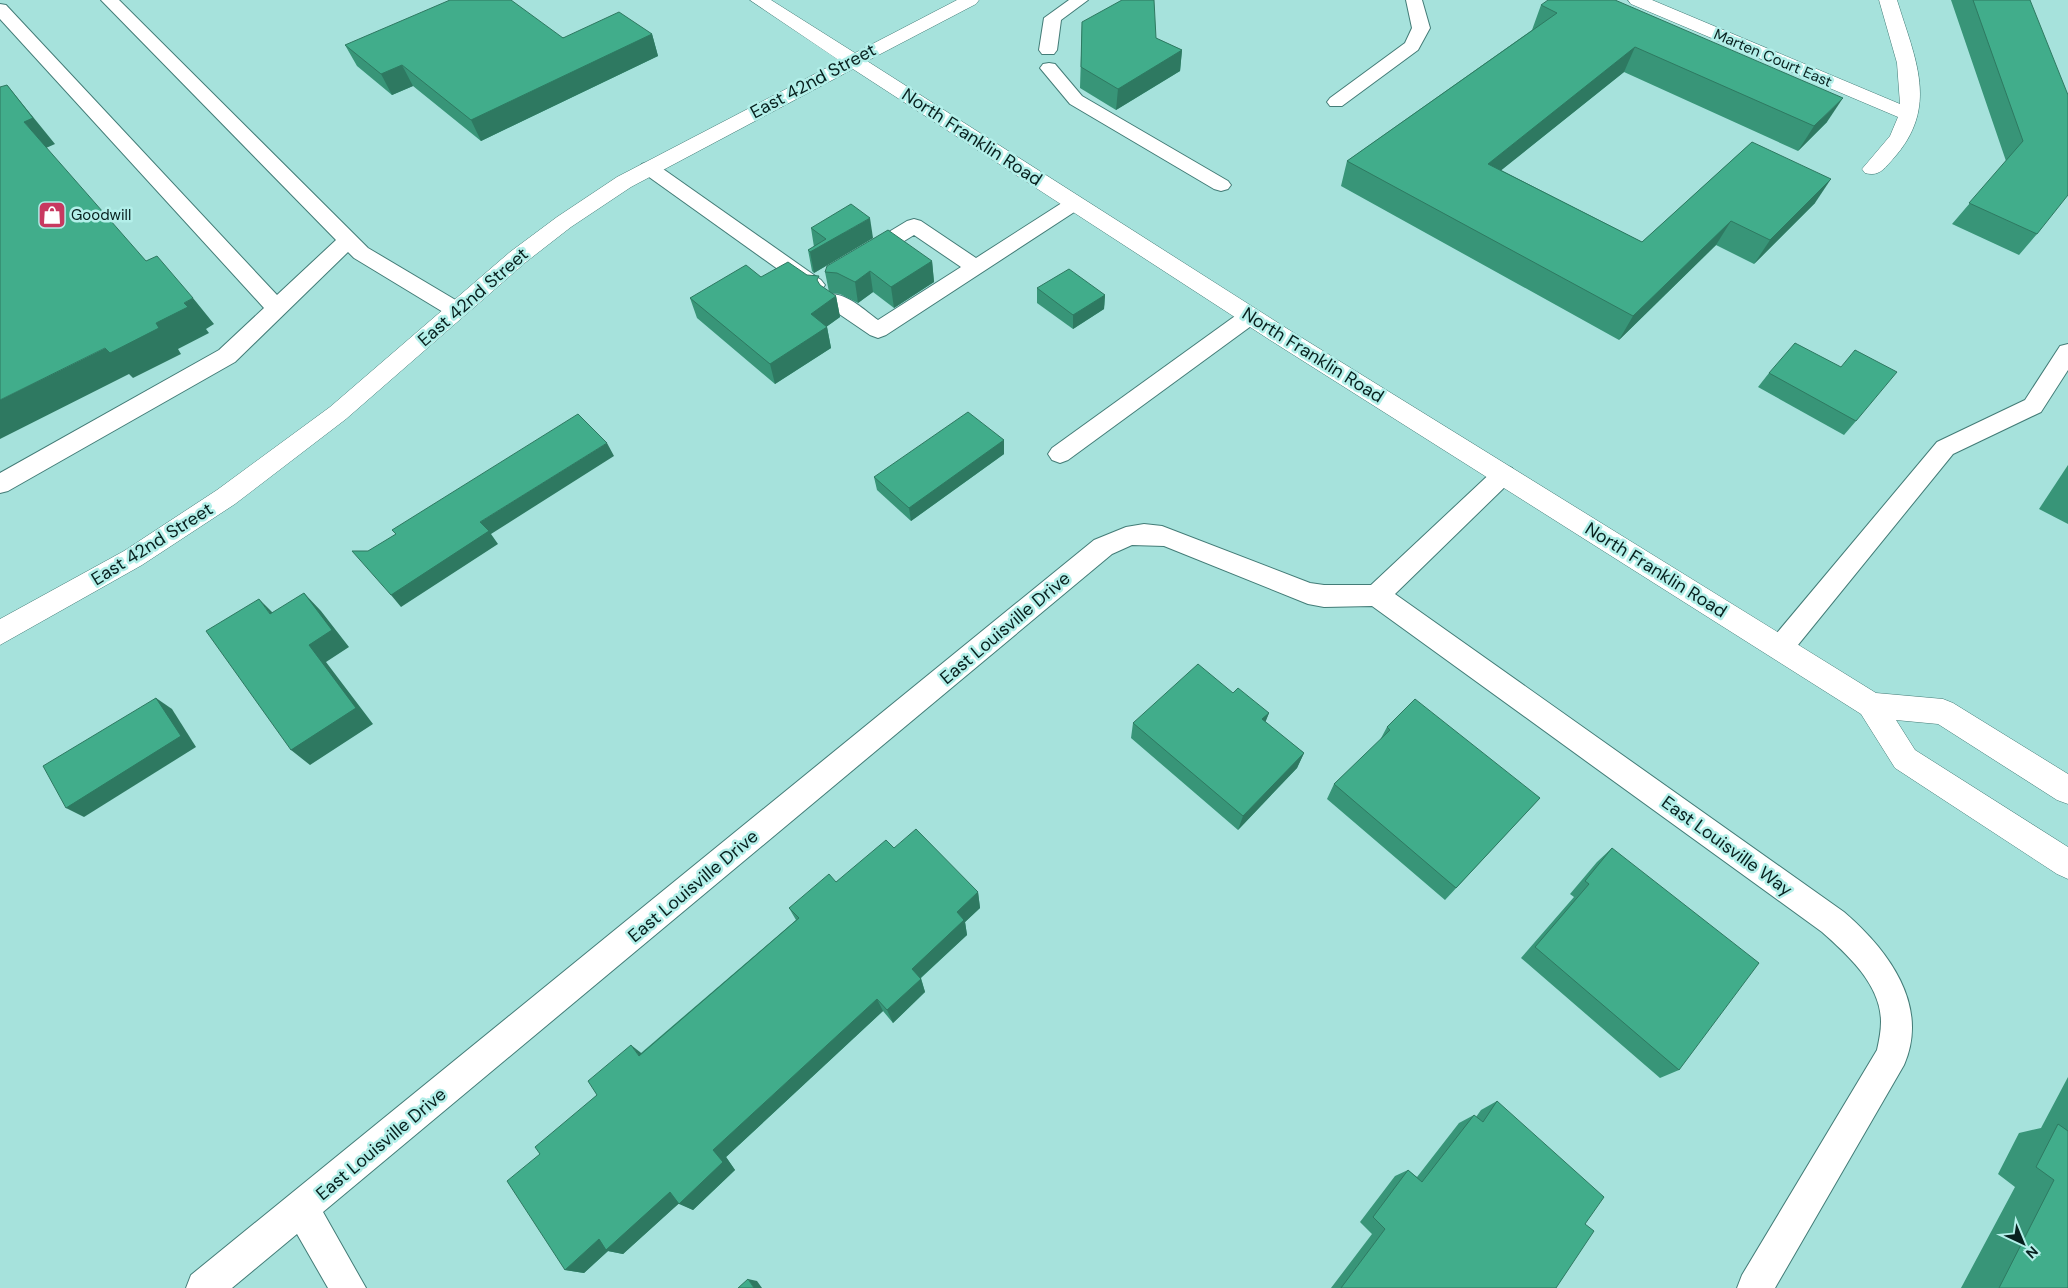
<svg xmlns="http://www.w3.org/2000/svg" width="2068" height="1288" font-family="'DM Sans',sans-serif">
  <rect width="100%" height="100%" fill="#a6e2dc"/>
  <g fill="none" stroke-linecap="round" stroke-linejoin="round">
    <defs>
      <g id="lane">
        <path d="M 101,0 L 119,0 L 368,248 L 464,305 L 467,310 L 464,315 L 456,317 L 448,315 L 354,258 L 348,252 L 235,362 L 8,491 L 0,493 L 0,473 L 219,350 L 264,308 L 0,19 L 0,4 L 6,5 L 277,295 L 336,240 Z"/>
        <path d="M 1069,0 L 1088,0 L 1061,20 L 1057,50 L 1054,54 L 1042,54 L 1039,50 L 1044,18 Z"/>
        <path d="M 1406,0 L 1422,0 L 1430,28 L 1418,50 L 1342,106 L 1330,106 L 1327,102 L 1330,98 L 1405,43 L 1412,28 Z"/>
        <path d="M 1049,63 L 1055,64 L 1082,96 L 1228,181 L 1231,185 L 1228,189 L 1221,191 L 1214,189 L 1070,104 L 1040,68 L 1043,64 Z"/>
        <path d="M 649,162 L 656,164 L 821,280 L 825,285 L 821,290 L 814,292 L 807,290 L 642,172 L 639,168 L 642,164 Z"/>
        <path d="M 1075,197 L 1082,199 L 1085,203 L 1082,207 L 886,335 L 878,338 L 870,335 L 826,305 L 823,300 L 826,295 C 844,290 864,310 878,320 L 961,267 L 914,235 L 873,260 L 866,262 L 859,260 L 856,255 L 859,250 L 907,221 L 914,219 L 921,221 L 976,258 L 1068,199 Z"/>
        <path d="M 1250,309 L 1258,311 L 1261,316 L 1258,321 L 1068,460 L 1060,463 L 1052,460 L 1048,454 L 1052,448 L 1242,311 Z"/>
        <path d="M 2068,344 L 2068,370 L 2041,412 L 1953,454 L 1789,656 L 1780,659 L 1771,656 L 1767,648 L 1771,640 L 1937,442 L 2025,400 L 2060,346 Z"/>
        <path d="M 1504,465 L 1512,468 L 1516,474 L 1512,480 L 1395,594 L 1844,912 C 1888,950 1930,1005 1904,1065 L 1775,1288 L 1737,1288 L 1742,1275 L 1877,1050 C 1879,1041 1881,1031 1881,1022 C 1881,985 1848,955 1822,932 L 1372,606 L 1324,607 L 1308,604 L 1164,546 L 1132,545 L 1112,554 L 323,1212 L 366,1288 L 328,1288 L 297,1234 L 232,1288 L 186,1288 L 191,1275 L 1094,540 L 1126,527 L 1144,524 L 1162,526 L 1310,583 L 1324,585 L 1371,585 L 1496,468 Z"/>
      </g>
      <path id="street" d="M 1628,0 L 1652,0 L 1900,104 L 1897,63 L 1879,0 L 1897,0 C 1915,59 1940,107 1893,159 C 1884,169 1879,177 1865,173 L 1862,169 L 1890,136 L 1898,117 L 1631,4 Z"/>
      <path id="secondary" d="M 750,0 L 771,0 L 855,53 L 957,0 L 979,0 L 976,4 L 867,61 L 1286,328 L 1876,693 L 1943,699 L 1953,703 L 2068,774 L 2068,804 L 2057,800 L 1938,724 L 1896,720 L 1915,750 L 2068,847 L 2068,879 L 2057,874 L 1895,768 L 1861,714 L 1270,340 L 853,69 L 631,187 L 571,227 L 526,262 L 346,419 L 235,504 L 142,565 L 0,645 L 0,619 L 124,551 L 217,490 L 330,407 L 510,252 L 557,217 L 617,177 L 840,61 Z"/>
    </defs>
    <use href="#lane" stroke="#437c77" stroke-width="2"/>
    <use href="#street" stroke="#437c77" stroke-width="1"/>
    <use href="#secondary" stroke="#437c77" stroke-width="1"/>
    <use href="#lane" fill="#fff" fill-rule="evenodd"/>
    <use href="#street" fill="#fff" fill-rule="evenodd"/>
    <use href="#secondary" fill="#fff" fill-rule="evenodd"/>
  </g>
  <g fill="#389578">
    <path d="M 1951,0 L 2030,0 L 2037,234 L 2019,255 L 1952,224 L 2006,161 Z"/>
    <path d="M 1541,5 L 1827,122 L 1798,151 L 1624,72 L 1501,170 L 1642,242 L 1752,142 L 1815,203 L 1754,264 L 1716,245 L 1619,340 L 1341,186 L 1347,161 L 1532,30 Z"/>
    <path d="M 1082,22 L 1156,38 L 1182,50 L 1180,71 L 1116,110 L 1080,88 Z"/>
    <path d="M 652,34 L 658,56 L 481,141 L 413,86 L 392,95 L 357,66 L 345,45 Z"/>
    <path d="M 811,228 L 873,238 L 814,273 L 812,271 L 808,250 L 814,247 Z"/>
    <path d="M 932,261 L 934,282 L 894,308 L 873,292 L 858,303 L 840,294 L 831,293 L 836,296 L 840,317 L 826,327 L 827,327 L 831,348 L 775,384 L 697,318 L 690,298 L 761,277 L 829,292 L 825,272 Z"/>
    <path d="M 1037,288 L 1105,295 L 1104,309 L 1073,329 L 1037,303 Z"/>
    <path d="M 1841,367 L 1856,421 L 1844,435 L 1758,387 L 1769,373 Z"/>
    <path d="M 1004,440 L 1004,454 L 911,521 L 877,490 L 874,477 Z"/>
    <path d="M 2068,465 L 2068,524 L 2039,509 Z"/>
    <path d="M 1233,693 L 1269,713 L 1265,722 L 1304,753 L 1297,768 L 1238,830 L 1131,738 L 1133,723 Z"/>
    <path d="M 1387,727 L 1540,798 L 1445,900 L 1327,799 L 1334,784 L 1379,742 Z"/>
    <path d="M 894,848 L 978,892 L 980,908 L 965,922 L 967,935 L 921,978 L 925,992 L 893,1023 L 883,1011 L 726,1157 L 735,1170 L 693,1210 L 679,1203 L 623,1254 L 608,1251 L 584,1273 L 565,1270 L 540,1154 L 597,1095 L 641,1053 L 796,920 L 789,908 L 836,882 Z"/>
    <path d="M 1612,848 L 1679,1070 L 1660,1078 L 1521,958 L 1574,897 L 1570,894 L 1597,862 Z"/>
    <path d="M 2068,1077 L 2068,1288 L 1961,1288 L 2015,1187 L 1998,1174 L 2019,1133 L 2041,1128 Z"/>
    <path d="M 1497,1101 L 1585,1224 L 1556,1288 L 1331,1288 L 1372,1234 L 1360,1222 L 1395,1176 L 1408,1170 L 1417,1177 L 1459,1123 L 1474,1115 L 1476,1117 L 1481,1110 Z"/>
  </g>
  <g fill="#2e7961">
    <path d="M 652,34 L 658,56 L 481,141 L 471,120 Z"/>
    <path d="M 1635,47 L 1624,72 L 1479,188 L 1488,164 Z"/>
    <path d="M 1182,50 L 1180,71 L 1116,110 L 1118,89 Z"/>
    <path d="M 402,65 L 413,86 L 392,95 L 381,74 Z"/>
    <path d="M 7,85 L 55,144 L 46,148 L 24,122 Z"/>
    <path d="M 1843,98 L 1827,122 L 1798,151 L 1814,126 Z"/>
    <path d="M 1831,179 L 1815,203 L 1754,264 L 1770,240 Z"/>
    <path d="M 870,218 L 873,238 L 814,273 L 810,252 Z"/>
    <path d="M 1731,221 L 1716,245 L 1619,340 L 1633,316 Z"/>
    <path d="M 932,261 L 934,282 L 894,308 L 891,287 Z"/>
    <path d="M 870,271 L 873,292 L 858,303 L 855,282 Z"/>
    <path d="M 1105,295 L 1104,309 L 1073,329 L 1073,315 Z"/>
    <path d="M 836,296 L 840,317 L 815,335 L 811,314 Z"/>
    <path d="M 193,298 L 214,324 L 206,329 L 209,333 L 178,349 L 181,354 L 133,378 L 129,374 L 0,439 L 0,400 L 156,323 L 184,303 Z"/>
    <path d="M 827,327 L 831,348 L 775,384 L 770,364 Z"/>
    <path d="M 1004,440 L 1004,454 L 911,521 L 909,508 Z"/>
    <path d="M 607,443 L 614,456 L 491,534 L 498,544 L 401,607 L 391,595 L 480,522 Z"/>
    <path d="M 304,593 L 321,611 L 349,647 L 326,662 L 373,724 L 310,765 L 291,750 L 309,645 Z"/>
    <path d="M 259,599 L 277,617 L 270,614 Z"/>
    <path d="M 156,698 L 172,709 L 196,747 L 84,817 L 66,808 Z"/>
    <path d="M 1269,713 L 1263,728 L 1262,719 Z"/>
    <path d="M 1304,753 L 1297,768 L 1238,830 L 1243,816 Z"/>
    <path d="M 978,892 L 980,908 L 965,922 L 967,935 L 916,982 L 912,969 L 957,912 Z"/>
    <path d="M 921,979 L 925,992 L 893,1023 L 887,1010 Z"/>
    <path d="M 877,999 L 883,1011 L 726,1157 L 735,1170 L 693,1210 L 679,1204 L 713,1150 Z"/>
    <path d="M 631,1045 L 645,1056 L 639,1056 Z"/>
    <path d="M 670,1192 L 685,1198 L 623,1254 L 608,1251 L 584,1273 L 565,1270 L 599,1239 Z"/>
    <path d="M 748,1279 L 757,1281 L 762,1288 L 754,1288 Z"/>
  </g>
  <g fill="#41ad8b" stroke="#2e7961">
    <path d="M 450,0 L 511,0 L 563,38 L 619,12 L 652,34 L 471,120 L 402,65 L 381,74 L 345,45 Z"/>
    <path d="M 1122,0 L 1154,0 L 1156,38 L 1182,50 L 1118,89 L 1081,67 L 1082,22 Z"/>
    <path d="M 1548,0 L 1615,0 L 1843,98 L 1814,126 L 1635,47 L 1488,164 L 1642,242 L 1752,142 L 1831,179 L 1770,240 L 1731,221 L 1633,316 L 1347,161 L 1557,13 L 1541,5 Z"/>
    <path d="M 1973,0 L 2030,0 L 2068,95 L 2068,195 L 2037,234 L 1969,203 L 2023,141 Z"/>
    <path d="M 7,85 L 33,118 L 24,122 L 146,261 L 157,256 L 193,298 L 184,303 L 188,307 L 156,323 L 159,328 L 110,353 L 105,348 L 0,400 L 0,87 Z"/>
    <path d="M 851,204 L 870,218 L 810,252 L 808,250 L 826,239 L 811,228 Z"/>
    <path d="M 888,230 L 932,261 L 891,287 L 870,271 L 855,282 L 837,273 L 825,272 L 827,266 Z"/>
    <path d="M 788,262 L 807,275 L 819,276 L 817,280 L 820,285 L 836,296 L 811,314 L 827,327 L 770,364 L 690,298 L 746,265 L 761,277 Z"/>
    <path d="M 1069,269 L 1105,295 L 1073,315 L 1037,288 Z"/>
    <path d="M 1795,343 L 1841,367 L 1855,350 L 1897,372 L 1856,421 L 1769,373 Z"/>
    <path d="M 968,412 L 1004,440 L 909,508 L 874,477 Z"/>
    <path d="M 578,414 L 607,443 L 480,522 L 489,531 L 391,595 L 352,551 L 368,551 L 396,534 L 392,530 Z"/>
    <path d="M 304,593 L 332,630 L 309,645 L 356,708 L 291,750 L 206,631 L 259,599 L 270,614 Z"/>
    <path d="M 1198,664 L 1233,693 L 1238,688 L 1269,713 L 1262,719 L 1304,753 L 1243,816 L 1133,723 Z"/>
    <path d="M 156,698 L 181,736 L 66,808 L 43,766 Z"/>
    <path d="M 1415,699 L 1540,798 L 1456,888 L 1334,784 L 1390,730 L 1387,727 Z"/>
    <path d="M 916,829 L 978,892 L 957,912 L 964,920 L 912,969 L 921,979 L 887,1010 L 877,999 L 713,1150 L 723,1162 L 679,1204 L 670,1192 L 606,1250 L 599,1239 L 565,1270 L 507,1181 L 540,1154 L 535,1147 L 597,1095 L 588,1081 L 631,1045 L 639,1056 L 747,963 L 799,918 L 789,908 L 829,874 L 836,882 L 886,840 L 894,848 Z"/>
    <path d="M 1612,848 L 1759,963 L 1679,1070 L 1535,947 L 1589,884 L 1585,881 Z"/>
    <path d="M 1497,1101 L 1604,1197 L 1585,1224 L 1594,1231 L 1556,1288 L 1341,1288 L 1385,1229 L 1373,1217 L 1408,1170 L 1422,1182 L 1474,1115 L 1483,1122 Z"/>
    <path d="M 2058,1124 L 2068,1131 L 2068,1288 L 1999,1288 L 2054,1180 L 2036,1167 Z"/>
    <path d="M 748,1279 L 754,1288 L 738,1288 Z"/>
  </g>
  <defs>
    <symbol id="shop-square" viewBox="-11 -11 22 22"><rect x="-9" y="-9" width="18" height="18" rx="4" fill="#c83960" stroke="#b3efe9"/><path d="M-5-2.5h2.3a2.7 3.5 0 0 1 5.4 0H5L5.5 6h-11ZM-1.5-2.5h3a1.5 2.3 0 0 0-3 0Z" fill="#fff"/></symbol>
  </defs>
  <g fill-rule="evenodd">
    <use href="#shop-square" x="36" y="199" width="32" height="32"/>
  </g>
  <g text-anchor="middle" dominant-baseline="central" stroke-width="5" stroke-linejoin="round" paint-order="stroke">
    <g font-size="15" fill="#07201e" stroke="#b3efe9">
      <text transform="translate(1773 58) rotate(23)">Marten Court East</text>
    </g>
    <g font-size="15" fill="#07201e" stroke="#b3efe9" text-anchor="start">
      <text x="71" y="215">Goodwill</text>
    </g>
    <g font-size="18" fill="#07201e" stroke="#b3efe9">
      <text transform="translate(813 81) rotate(-28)">East 42nd Street</text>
      <text transform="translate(972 137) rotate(33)">North Franklin Road</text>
      <text transform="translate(473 297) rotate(-41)">East 42nd Street</text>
      <text transform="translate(1313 355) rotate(32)">North Franklin Road</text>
      <text transform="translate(152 544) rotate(-32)">East 42nd Street</text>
      <text transform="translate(1656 570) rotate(32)">North Franklin Road</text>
      <text transform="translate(1005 628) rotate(-40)">East Louisville Drive</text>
      <text transform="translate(1727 846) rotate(36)">East Louisville Way</text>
      <text transform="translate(693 886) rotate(-40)">East Louisville Drive</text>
      <text transform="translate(381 1144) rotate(-40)">East Louisville Drive</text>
    </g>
  </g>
  <g transform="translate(2023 1243) rotate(136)" stroke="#b3efe9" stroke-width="4" paint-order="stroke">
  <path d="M0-4L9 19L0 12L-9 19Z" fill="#07201e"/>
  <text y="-8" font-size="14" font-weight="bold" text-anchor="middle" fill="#07201e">N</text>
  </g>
</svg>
